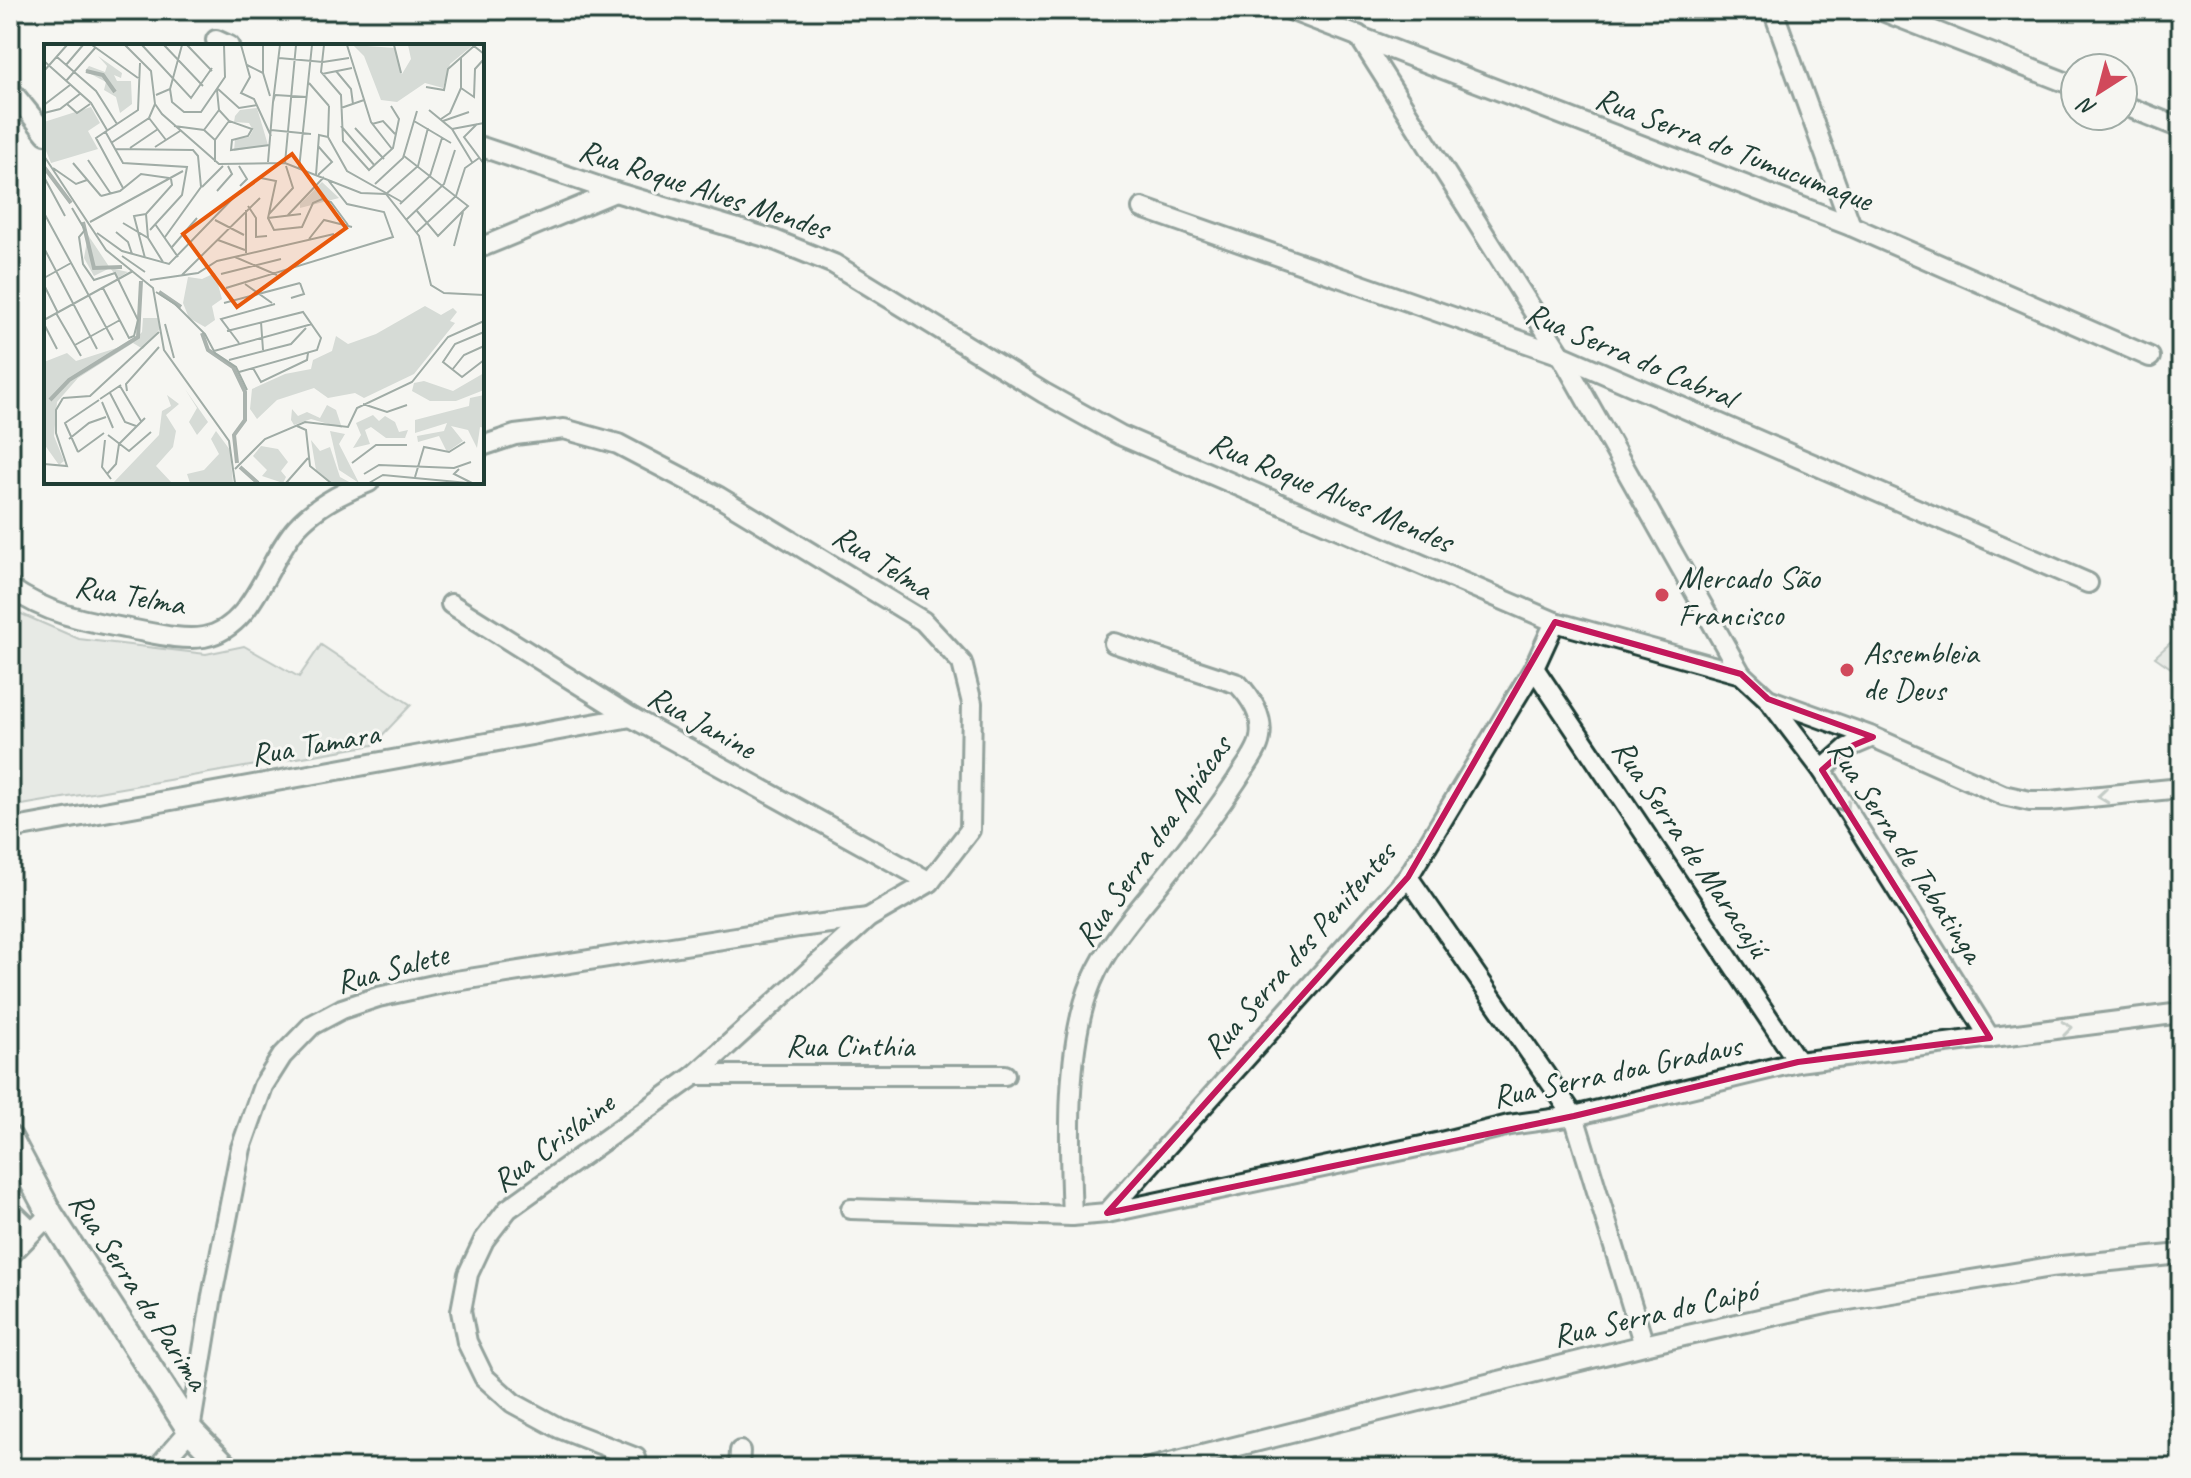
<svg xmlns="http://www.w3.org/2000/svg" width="2191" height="1478" font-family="Caveat,sans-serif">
  <rect width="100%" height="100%" fill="#f6f6f2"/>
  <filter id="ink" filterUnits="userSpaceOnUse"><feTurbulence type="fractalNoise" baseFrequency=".0125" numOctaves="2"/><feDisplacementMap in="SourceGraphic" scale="16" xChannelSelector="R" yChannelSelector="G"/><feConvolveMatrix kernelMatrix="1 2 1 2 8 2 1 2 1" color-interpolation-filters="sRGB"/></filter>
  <g filter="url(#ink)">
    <g fill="#d6dbd6" stroke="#7a8c85" stroke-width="2">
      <path d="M 10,609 L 79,639 L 206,654 L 244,646 L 299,677 L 321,645 L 411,705 L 373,745 L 10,807 Z"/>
      <path d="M 2181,633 L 2181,675 L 2155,657 Z"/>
    </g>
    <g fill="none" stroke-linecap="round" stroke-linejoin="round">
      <defs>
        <g id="minor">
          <path d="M 1290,10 L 1851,226 L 2150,357"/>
          <path d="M 1773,10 L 1851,226"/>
          <path d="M 1880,10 L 2075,86"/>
          <path d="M 1358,35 L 1561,355 L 1741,674"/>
          <path d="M 216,40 L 229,46"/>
          <path d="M 10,89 L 46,134"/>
          <path d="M 2123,105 L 2181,128"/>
          <path d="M 482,147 L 615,192 L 772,239 L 834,264 L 1044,393 L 1120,435 L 1555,622 L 1741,674 L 1768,699 L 1873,737 L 2003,795 L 2030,801 L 2050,801 L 2181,788"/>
          <path d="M 1142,208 L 1561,355 L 2088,583"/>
          <path d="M 482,247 L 615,192"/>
          <path d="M 482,446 L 515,435 L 564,429 L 618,444 L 719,497 L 923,621 L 962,663 L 972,703 L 970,830 L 930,882 L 868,918 L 695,1075 L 508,1209 L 484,1240 L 468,1274 L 461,1311 L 467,1342 L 484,1377 L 513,1403 L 559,1428 L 636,1458"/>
          <path d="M 10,588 C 46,613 81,620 124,628 C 149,632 179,641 204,637 C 254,628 267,560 297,527 C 316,506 343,492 369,482"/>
          <path d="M 451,604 L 631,717 L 930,882"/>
          <path d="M 1534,668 L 1798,1062"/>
          <path d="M 1768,699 L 1822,770 L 1990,1038"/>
          <path d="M 1822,770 L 1847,748 L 1873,737"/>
          <path d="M 10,829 L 631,717"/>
          <path d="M 1408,877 L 1574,1116 L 1644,1345"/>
          <path d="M 695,1075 L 1005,1075"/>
          <path d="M 851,1209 L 1072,1216 L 1107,1213 L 1441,1142 L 1509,1125 L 1574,1116 L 1798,1062 L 2181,1013"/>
          <path d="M 10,1210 L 32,1231"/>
          <path d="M 1107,1213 L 1408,877 L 1534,668 L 1555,622"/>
          <path d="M 1072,1216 C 1069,1147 1065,1045 1092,981 C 1107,946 1133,916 1157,887 C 1185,852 1212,818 1237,780 C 1244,768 1258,752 1260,738 C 1264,717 1252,699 1238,684 L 1114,643"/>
          <path d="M 10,1255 L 50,1214"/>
          <path d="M 157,1468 L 190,1430 L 212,1296 L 241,1148 L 263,1086 L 282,1056 L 312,1025 L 342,1009 L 378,997 L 443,983 L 799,927 L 868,918"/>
          <path d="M 739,1468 L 740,1451"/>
          <path d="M 1150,1468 L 1644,1345 L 1830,1303 L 2051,1267 L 2181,1254"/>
        </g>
        <path id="tertiary" d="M 10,1139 L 50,1214 L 190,1430 L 227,1468"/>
      </defs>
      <use href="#minor" stroke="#1f3d34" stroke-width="24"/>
      <use href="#tertiary" stroke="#1f3d34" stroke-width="30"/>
      <use href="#minor" stroke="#f6f6f2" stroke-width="18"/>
      <use href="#tertiary" stroke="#f6f6f2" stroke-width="24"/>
    </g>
    <defs><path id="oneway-chevron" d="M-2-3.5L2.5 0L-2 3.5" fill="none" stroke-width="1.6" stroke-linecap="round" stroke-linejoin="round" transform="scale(2)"/></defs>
    <g stroke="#8a9a93">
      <use href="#oneway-chevron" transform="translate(2103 796) rotate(174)"/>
      <use href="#oneway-chevron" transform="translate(1845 808) rotate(58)"/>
      <use href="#oneway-chevron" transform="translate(2067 1028) rotate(-7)"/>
    </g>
  </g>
  <path d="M0 0H2191V1478H0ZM 1555,622 L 1741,674 L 1768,699 L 1873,737 L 1847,748 L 1822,770 L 1990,1038 L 1798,1062 L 1574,1116 L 1107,1213 L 1408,877 Z" fill="#f6f6f2" fill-opacity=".55" fill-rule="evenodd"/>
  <path fill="none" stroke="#c2185b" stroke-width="6" stroke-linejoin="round" d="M 1555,622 L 1741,674 L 1768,699 L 1873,737 L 1847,748 L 1822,770 L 1990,1038 L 1798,1062 L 1574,1116 L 1107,1213 L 1408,877 Z"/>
  <g fill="#d1495b" stroke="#f6f6f2" stroke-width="3">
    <circle cx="1662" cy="595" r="8"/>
    <circle cx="1847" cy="670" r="8"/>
  </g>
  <g text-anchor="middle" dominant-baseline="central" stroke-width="6" stroke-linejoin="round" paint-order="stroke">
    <g font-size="32" fill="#1f3d34" stroke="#f6f6f2">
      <text transform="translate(1734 149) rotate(21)">Rua Serra do Tumucumaque</text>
      <text transform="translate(704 189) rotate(18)">Rua Roque Alves Mendes</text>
      <text transform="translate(1631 355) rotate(23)">Rua Serra do Cabral</text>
      <text transform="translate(1331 492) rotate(23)">Rua Roque Alves Mendes</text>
      <text transform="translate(883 562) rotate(32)">Rua Telma</text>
      <text transform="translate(130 595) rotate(10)">Rua Telma</text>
      <text transform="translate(702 722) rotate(29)">Rua Janine</text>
      <text transform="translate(315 744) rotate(-10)">Rua Tamara</text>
      <text transform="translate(1153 841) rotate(-55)">Rua Serra doa Apiácas</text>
      <text transform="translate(1691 848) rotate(56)">Rua Serra de Maracajú</text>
      <text transform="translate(1906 851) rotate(57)">Rua Serra de Tabatinga</text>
      <text transform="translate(1299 950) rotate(-49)">Rua Serra dos Penitentes</text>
      <text transform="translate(392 968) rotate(-15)">Rua Salete</text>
      <text x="850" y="1045">Rua Cinthia</text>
      <text transform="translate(1617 1071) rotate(-12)">Rua Serra doa Gradaus</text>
      <text transform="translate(553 1142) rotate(-37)">Rua Crislaine</text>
      <text transform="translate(139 1291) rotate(57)">Rua Serra do Parima</text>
      <text transform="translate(1655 1313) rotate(-13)">Rua Serra do Caipó</text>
    </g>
    <g font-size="32" fill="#1f3d34" stroke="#f6f6f2" text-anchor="start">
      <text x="1678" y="577">Mercado São<tspan x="1678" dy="37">Francisco</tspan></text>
      <text x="1863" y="652">Assembleia<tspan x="1863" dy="37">de Deus</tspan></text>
    </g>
  </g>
  <g transform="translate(44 44)">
    <rect width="440" height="440" fill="#f6f6f2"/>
    <path d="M 309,1 L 351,4 L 358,30 L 367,15 L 364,1 L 429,1 L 406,20 L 399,44 L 381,39 L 353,58 L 337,56 L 320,12 ZM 54,12 L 78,29 L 77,34 L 70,31 L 73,37 L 87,37 L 88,60 L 76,69 L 72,53 L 60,46 L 62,38 L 41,27 L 45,22 L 61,28 L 63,22 ZM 47,63 L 56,79 L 44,87 L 54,105 L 7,119 L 0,102 L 0,78 ZM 213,64 L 224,101 L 190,107 L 191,95 L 205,93 L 209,86 L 205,79 L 190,78 L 191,72 L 196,66 ZM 278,138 L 295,154 L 256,164 L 256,160 ZM 44,191 L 66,224 L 84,228 L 74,234 L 66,224 L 50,232 L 40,214 ZM 171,229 L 178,255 L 168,262 L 171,276 L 161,283 L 145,274 L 139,259 L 144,233 L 158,235 ZM 381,262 L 397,271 L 409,264 L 413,268 L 406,277 L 411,279 L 370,330 L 320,354 L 311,349 L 284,354 L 270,344 L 233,356 L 213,375 L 206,365 L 208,345 L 241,330 L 267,325 L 269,316 L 288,307 L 292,292 L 304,300 L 332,290 ZM 99,274 L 115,274 L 115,286 L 99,305 L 89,299 L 34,334 L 13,358 L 10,392 L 20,417 L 15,421 L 0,400 L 0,318 L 23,309 L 32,317 L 88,299 L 98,288 ZM 440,329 L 440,346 L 412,357 L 386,357 L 368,347 L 370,339 L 380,337 L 409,347 ZM 141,345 L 164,378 L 153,391 L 145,378 L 153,364 ZM 123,351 L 135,360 L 122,371 L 132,387 L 129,403 L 112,422 L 128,439 L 69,439 L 115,391 L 118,367 L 127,362 ZM 440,351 L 440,384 L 436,383 L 433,404 L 424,386 L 407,382 L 419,397 L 403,408 L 395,392 L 374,398 L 373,392 L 400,387 L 403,379 L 371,389 L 371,376 L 425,362 L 426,354 ZM 283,361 L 292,366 L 298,384 L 267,375 L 250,381 L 247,376 L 248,365 L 254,372 L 263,368 L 276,374 ZM 329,371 L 335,377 L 341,372 L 351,378 L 355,388 L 364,386 L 361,394 L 342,394 L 327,383 L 321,386 L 326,400 L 309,404 L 317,391 L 312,379 ZM 172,387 L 186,406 L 189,439 L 146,439 L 143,430 L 160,426 L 175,410 L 167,395 ZM 286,387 L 301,390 L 295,400 L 315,439 L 295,426 ZM 267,396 L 276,407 L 286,403 L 296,433 L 307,439 L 287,439 L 272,426 ZM 217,402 L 234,405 L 244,418 L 237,427 L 242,433 L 239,439 L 218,432 L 223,426 L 209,412 Z" fill="#d6dbd6"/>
    <path fill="none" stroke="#aab3ae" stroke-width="4" d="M 42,27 L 59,31 L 71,48M 0,123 L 27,159M 39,178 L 50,224 L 78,223M 115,248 L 137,263M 158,289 L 164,306 L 189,323 L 201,348 L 201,376 L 190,391 L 193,419M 6,356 L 25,336 L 94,293 L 97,237M 196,423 L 214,439"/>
    <path fill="none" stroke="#a0aca6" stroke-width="2" d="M 48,1 L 94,34M 81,1 L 107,27 L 111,60 L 118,70 L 175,120 L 241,119 L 317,149 L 342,150 L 375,192 L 387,241 L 400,249 L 440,251M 98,1 L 147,54 L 168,24M 120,1 L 159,42M 143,1 L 168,27M 197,1 L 206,33 L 197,49 L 210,55 L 227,92M 280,1 L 277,28 L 297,51 L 299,97 L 325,126 L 349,104 L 355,75 L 347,62M 303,1 L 327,78 L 348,105M 350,1 L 357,29M 13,13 L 52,47 L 73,80M 235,14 L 279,18 L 305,14M 0,17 L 47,59 L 63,86M 22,21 L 39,1M 203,21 L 219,29 L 226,52M 0,27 L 23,1M 292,27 L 307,45 L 309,60M 219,29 L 219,1M 278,30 L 308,24M 22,37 L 52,3M 265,39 L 285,62M 382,43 L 400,46 L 404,25 L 430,2 L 440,10M 417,44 L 430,53 L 431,25 L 440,15M 126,45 L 128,58 L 140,68 L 157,68 L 181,33 L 180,1M 174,45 L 195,64 L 213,61M 173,46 L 175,66 L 185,77 L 208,85 L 204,92 L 188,96 L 187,106 L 226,101M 112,51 L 126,45 L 138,1M 231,51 L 229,58 L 236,1M 231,51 L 263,53M 23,60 L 33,69 L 46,60M 0,61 L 26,41M 285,62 L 284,93 L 303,127 L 358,158M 297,64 L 320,56M 385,66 L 408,85 L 428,118M 0,69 L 16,65 L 37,49M 105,74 L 122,96M 397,75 L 406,69 L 417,44 L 417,13M 370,77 L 407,99M 399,77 L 425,68M 328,80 L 339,77 L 351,90M 433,80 L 420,93 L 440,120M 130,82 L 160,86 L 171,96M 297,82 L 331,122M 311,84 L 340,115M 408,85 L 440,79M 160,86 L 175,66M 227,86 L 267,90M 61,87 L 79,119 L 143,123 L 138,151 L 106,186M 67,99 L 105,74 L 111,60M 111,103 L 136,87M 86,104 L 114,85M 71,105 L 149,106 L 154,112 L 157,143 L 121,193M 0,112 L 62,206 L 109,244 L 120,306 L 185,397 L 191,439M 360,112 L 424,162 L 394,192 L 373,167M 44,116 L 67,150M 171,118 L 171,96 L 185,77M 224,118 L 229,58M 29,119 L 57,152M 241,119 L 252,1M 195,122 L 203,135 L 196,142M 9,124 L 32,140 L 43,136M 255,125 L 268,1M 272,131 L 275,91 L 284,93M 274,131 L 288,118 L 274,102M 0,133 L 21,172M 217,134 L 232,137 L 224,174 L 230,186 L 258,183 L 269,159 L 278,155 L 287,158 L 304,181M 331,140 L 359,114 L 373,67M 158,143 L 179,122M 79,144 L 52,94 L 94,66 L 96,19M 173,147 L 188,130 L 184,122M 342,150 L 374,122 L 384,84M 57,152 L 76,147 L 97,130 L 125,134M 356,160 L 386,132 L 398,94M 204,162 L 212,174 L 212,193 L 223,192M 28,164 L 41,186 L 35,193 L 39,220 L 50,236 L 71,229 L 94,276 L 90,292 L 85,294 L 59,244M 0,169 L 69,296M 102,170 L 128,141 L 127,135M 102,170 L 104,194M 225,170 L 249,144 L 242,122M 244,171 L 280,133M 224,174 L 257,170M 171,176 L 200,191M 362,176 L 400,140 L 411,106M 46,178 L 139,127M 79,179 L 104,194 L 119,218M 111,180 L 134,213M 72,188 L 84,198 L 88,210M 373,188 L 412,152 L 421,124 L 435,114M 53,189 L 78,207 L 125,220 L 196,147M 265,195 L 280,176 L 308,183M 174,196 L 201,206M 410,202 L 419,168M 128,203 L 153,174M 0,204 L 53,305M 202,209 L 202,166M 78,212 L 101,228M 191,213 L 233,231M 101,214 L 90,172 L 102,170M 177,230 L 237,215M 138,231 L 216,154M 0,234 L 27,219M 106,236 L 154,229 L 173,217 L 290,190M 201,240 L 228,259M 0,241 L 14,269M 182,244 L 349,193 L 340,168 L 303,160 L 284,136M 112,248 L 131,260 L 161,290 L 171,309 L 192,323 L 203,346M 247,254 L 260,250 L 256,239M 180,259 L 256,239M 12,269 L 37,312M 0,276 L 89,227M 217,278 L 219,306M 0,280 L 13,305M 121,280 L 130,314M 183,287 L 259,268 L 277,294 L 273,306 L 195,328M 440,288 L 411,300 L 399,318 L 418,333 L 440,316M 195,299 L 177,275 L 231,260M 31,301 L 76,276M 170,307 L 268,280M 185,316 L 247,300 L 262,284M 209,324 L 217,338 L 263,316 L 264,309M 408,326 L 420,311 L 440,302M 76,342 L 97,377M 83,347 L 82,340 L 115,303M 66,349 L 81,378 L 92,382M 19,354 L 46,352 L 115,288M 56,355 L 77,341M 58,358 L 69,384M 319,360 L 343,368 L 363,361M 253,382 L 262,386 L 266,422 L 287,439M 64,391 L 85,407 L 107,388M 25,395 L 45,379 L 62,373M 61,396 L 58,423 L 67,435M 34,408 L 21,379 L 55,356M 34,408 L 60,389M 308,419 L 332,401 L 363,401M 0,420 L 23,422 L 12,389 L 12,366 L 19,354M 191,425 L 221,395 L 261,378 L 304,383 L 313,364 L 368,338 L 404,293 L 440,277M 415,425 L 410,430 L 428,439M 63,430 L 72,420 L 75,400 L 101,374M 320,430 L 335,421 L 410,424 L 427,418M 371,433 L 380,403 L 405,408 L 421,398M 242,439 L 264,414M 325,439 L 339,431 L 424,439"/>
    <path fill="#e8590c" fill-opacity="0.15" stroke="#e8590c" stroke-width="4" d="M 248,110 L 302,184 L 193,263 L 139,190 Z"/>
    <rect width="440" height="440" fill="none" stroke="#1f3d34" stroke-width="4"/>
  </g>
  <rect width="2191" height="1478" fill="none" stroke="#f6f6f2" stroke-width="40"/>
  <rect x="20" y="20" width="2151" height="1438" fill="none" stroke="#1f3d34" stroke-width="3" filter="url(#ink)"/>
  <g transform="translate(2099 92) rotate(216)"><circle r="38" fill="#f6f6f2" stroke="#a0aca6" stroke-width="2"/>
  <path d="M0-6L14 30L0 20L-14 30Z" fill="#d1495b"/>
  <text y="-12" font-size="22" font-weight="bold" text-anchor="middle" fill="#1f3d34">N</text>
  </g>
</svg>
